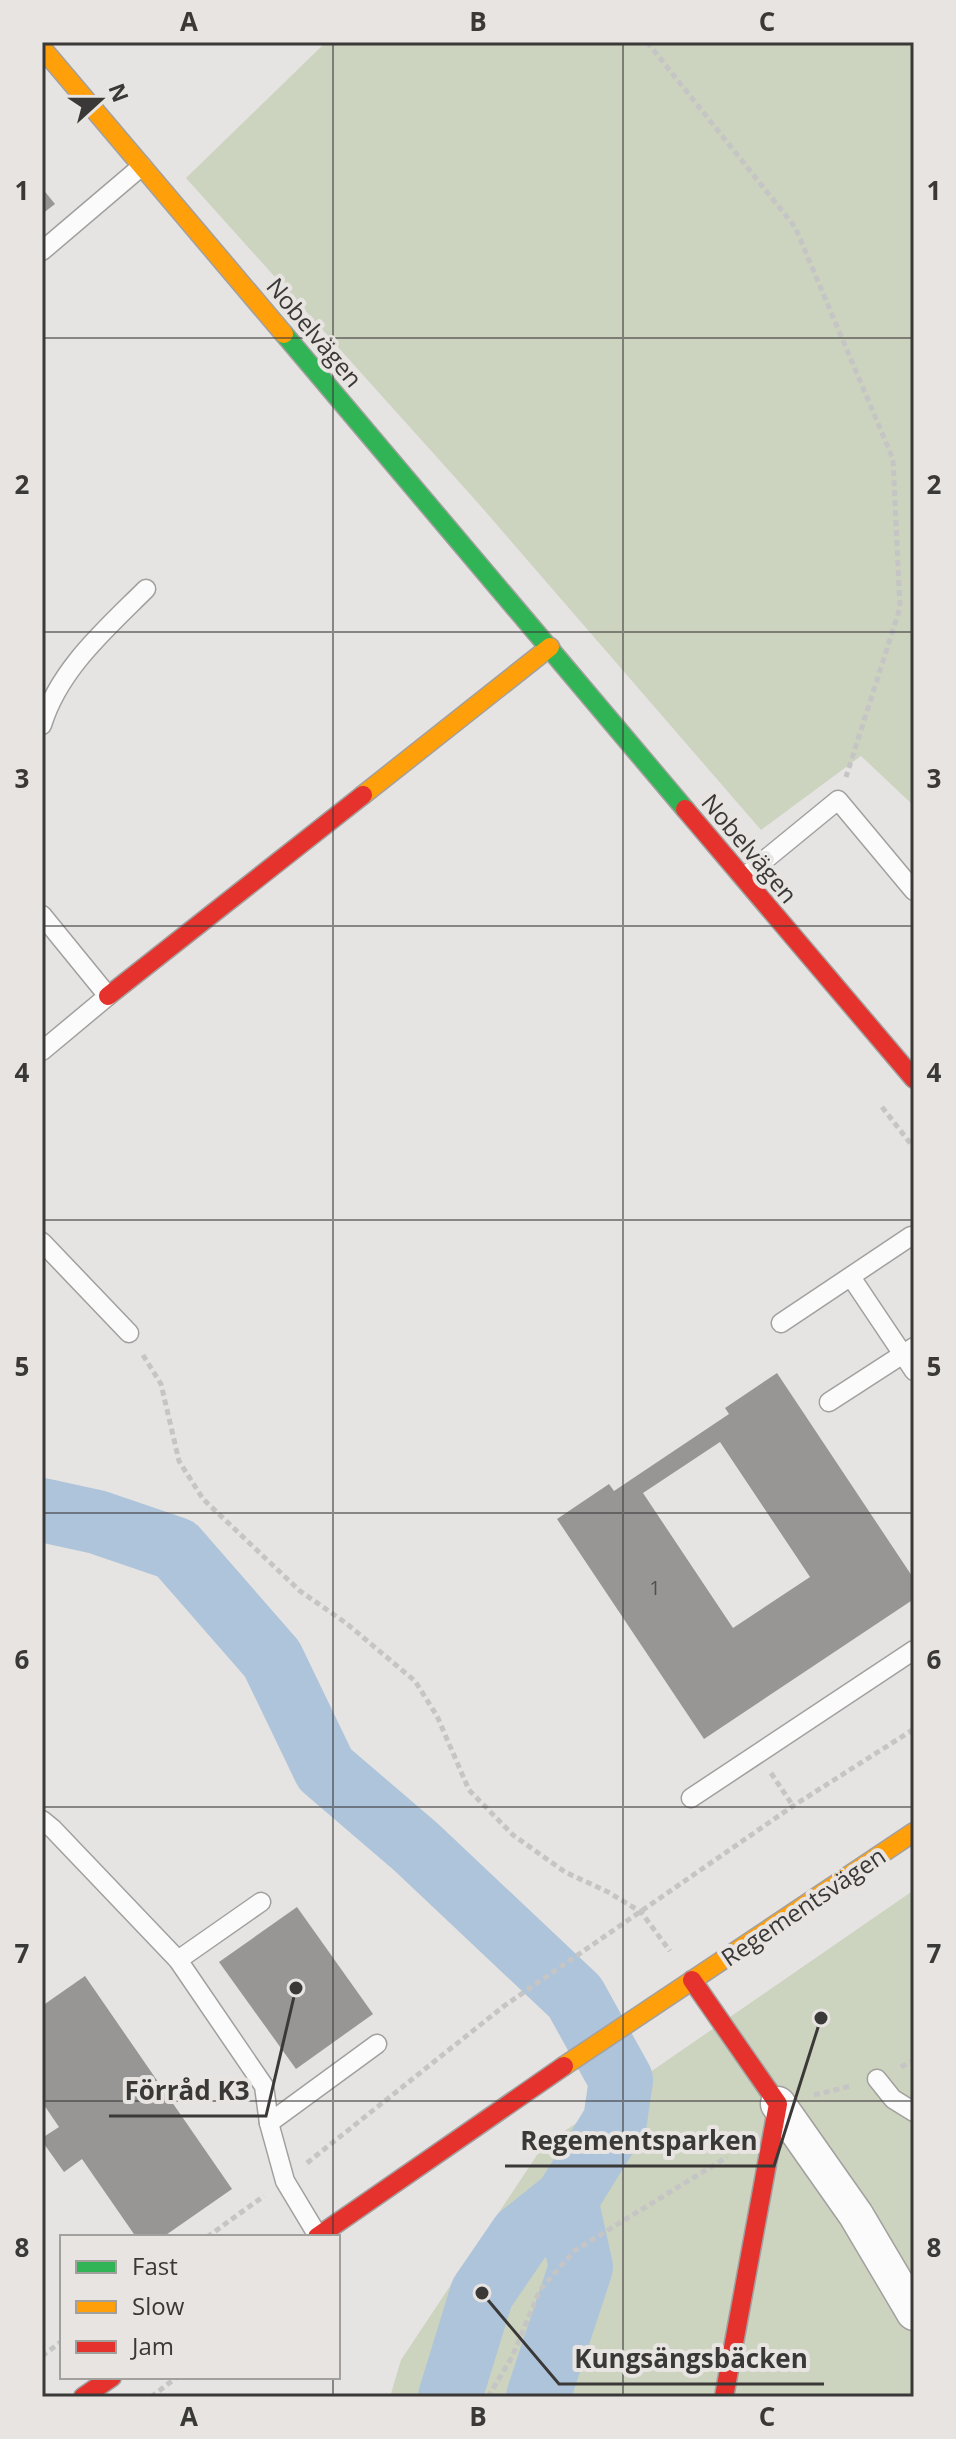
<svg xmlns="http://www.w3.org/2000/svg" width="956" height="2439" font-family="'Open Sans',sans-serif">
  <rect width="100%" height="100%" fill="#e6e4e2"/>
  <g fill="#ccd3bf">
    <path d="M 326,42 L 914,42 L 914,806 L 861,756 L 761,830 L 478,503 L 186,178 Z"/>
    <path d="M 914,1890 L 914,2397 L 390,2397 L 401,2360 L 543,2146 Z"/>
  </g>
  <g fill="none" stroke-linecap="round" stroke-linejoin="round">
    <g stroke="#aec4da" stroke-width="64">
      <path d="M 42,1510 L 97,1522 L 176,1549 L 272,1659 L 325,1769 L 416,1847 L 575,1997 L 621,2080 L 615,2121 L 566,2200 L 521,2236 L 482,2293 L 450,2397"/>
      <path d="M 538,2397 L 581,2267 L 566,2200"/>
    </g>
  </g>
  <g fill="#979695" fill-rule="evenodd">
    <path d="M 42,188 L 55,204 L 42,214 Z"/>
    <path d="M 777,1373 L 914,1579 L 914,1599 L 704,1739 L 557,1519 L 609,1484 L 614,1491 L 729,1414 L 725,1408 ZM 720,1442 L 810,1577 L 733,1628 L 643,1493 Z"/>
    <path d="M 297,1907 L 373,2014 L 296,2069 L 219,1962 Z"/>
    <path d="M 85,1976 L 232,2189 L 163,2237 L 136,2237 L 82,2159 L 64,2172 L 42,2141 L 42,2138 L 59,2127 L 42,2102 L 42,2006 Z"/>
  </g>
  <g fill="none" stroke-linecap="round" stroke-linejoin="round">
    <defs>
      <g id="lane">
        <path d="M 42,251 L 142,166"/>
        <path d="M 42,725 C 59,669 106,629 146,589"/>
        <path d="M 744,877 L 838,800 L 914,891"/>
        <path d="M 42,915 L 108,996 L 42,1051"/>
        <path d="M 42,1242 L 129,1333"/>
        <path d="M 851,1277 L 914,1371"/>
        <path d="M 781,1323 L 911,1236"/>
        <path d="M 829,1402 L 914,1347"/>
        <path d="M 691,1798 L 914,1650"/>
        <path d="M 42,1820 L 53,1829 L 178,1960 L 264,2086 L 269,2123 L 285,2181 L 318,2236"/>
        <path d="M 178,1960 L 261,1902"/>
        <path d="M 877,2079 L 893,2099 L 914,2112"/>
        <path d="M 269,2123 L 377,2044"/>
      </g>
      <path id="street" d="M 778,2104 L 856,2215 L 914,2313"/>
      <path id="fast" d="M 284,334 L 685,809"/>
      <g id="slow">
        <path d="M 42,48 L 284,334"/>
        <path d="M 363,795 L 550,647"/>
        <path d="M 564,2066 L 914,1832"/>
      </g>
      <g id="jam">
        <path d="M 685,809 L 914,1079"/>
        <path d="M 108,996 L 363,795"/>
        <path d="M 692,1980 L 778,2104 L 724,2397"/>
        <path d="M 317,2237 L 564,2066"/>
        <path d="M 83,2397 L 112,2377"/>
      </g>
    </defs>
    <use href="#lane" stroke="#a2a09f" stroke-width="21"/>
    <use href="#street" stroke="#a2a09f" stroke-width="37"/>
    <use href="#fast" stroke="#a2a09f" stroke-width="21"/>
    <use href="#slow" stroke="#a2a09f" stroke-width="21"/>
    <use href="#jam" stroke="#a2a09f" stroke-width="21"/>
    <g stroke="#c5c5c5" stroke-width="5" stroke-dasharray="6 4" stroke-linecap="butt">
      <path d="M 647,42 L 795,227 L 893,459 L 900,608 L 846,777"/>
      <path d="M 882,1107 L 914,1148"/>
      <path d="M 143,1355 L 161,1384 L 179,1461 L 203,1499 L 300,1591 L 346,1623 L 415,1681 L 437,1716 L 469,1790 L 513,1835 L 565,1872 L 608,1892 L 641,1912 L 670,1951"/>
      <path d="M 771,1773 L 793,1806"/>
      <path d="M 901,2067 L 914,2060"/>
      <path d="M 814,2095 L 851,2086"/>
      <path d="M 307,2163 L 504,2006 L 793,1806 L 914,1729"/>
      <path d="M 207,2237 L 264,2196"/>
      <path d="M 42,2356 L 62,2341"/>
      <path d="M 151,2397 L 177,2377"/>
      <path d="M 488,2397 L 512,2357 L 540,2290 L 574,2251 L 727,2157"/>
    </g>
    <use href="#lane" stroke="#fbfbfb" stroke-width="18"/>
    <use href="#street" stroke="#fbfbfb" stroke-width="34"/>
    <use href="#fast" stroke="#30b455" stroke-width="18"/>
    <use href="#slow" stroke="#ff9f0a" stroke-width="18"/>
    <use href="#jam" stroke="#e5322d" stroke-width="18"/>
  </g>
  <path fill="none" stroke="#3b3938" stroke-width="2" stroke-opacity="0.55" d="M 333,42 L 333,2237M 623,42 L 623,2397M 42,338 L 914,338M 42,632 L 914,632M 42,926 L 914,926M 42,1220 L 914,1220M 42,1513 L 914,1513M 42,1807 L 914,1807M 42,2101 L 914,2101M 333,2377 L 333,2397"/>
  <g text-anchor="middle" dominant-baseline="central" stroke-width="8" stroke-linejoin="round" paint-order="stroke">
    <g font-size="20" fill="#52504f">
      <text x="655" y="1587">1</text>
    </g>
    <g font-size="24" fill="#3b3938" stroke="#e7e4e1">
      <text transform="translate(315 332) rotate(50)">Nobelvägen</text>
      <text transform="translate(750 848) rotate(50)">Nobelvägen</text>
      <text transform="translate(803 1906) rotate(-34)">Regementsvägen</text>
    </g>
  </g>
  <path fill="none" stroke="#3b3938" stroke-width="3" d="M296 1988L266 2116H109M821 2018L774 2166H505M482 2293L559 2384H824"/>
  <g fill="#3b3938" stroke="#e7e4e1" stroke-width="3">
    <circle cx="296" cy="1988" r="8"/>
    <circle cx="821" cy="2018" r="8"/>
    <circle cx="482" cy="2293" r="8"/>
  </g>
  <g font-size="26" text-anchor="middle" font-weight="bold" fill="#3b3938" stroke="#e7e4e1" stroke-width="8" stroke-linejoin="round" paint-order="stroke">
    <text x="187" y="2100">Förråd K3</text>
    <text x="639" y="2150">Regementsparken</text>
    <text x="691" y="2368">Kungsängsbäcken</text>
  </g>
  <rect width="956" height="2439" fill="none" stroke="#e7e4e1" stroke-width="88"/>
  <rect x="60" y="2235" width="280" height="144" fill="#e7e4e1" stroke="#a2a09d" stroke-width="2"/>
  <rect x="76" y="2261" width="40" height="12" fill="#30b455" stroke="#a2a09d" stroke-width="2"/>
  <text x="132" y="2275" font-size="24" fill="#3b3938">Fast</text>
  <rect x="76" y="2301" width="40" height="12" fill="#ff9f0a" stroke="#a2a09d" stroke-width="2"/>
  <text x="132" y="2315" font-size="24" fill="#3b3938">Slow</text>
  <rect x="76" y="2341" width="40" height="12" fill="#e5322d" stroke="#a2a09d" stroke-width="2"/>
  <text x="132" y="2355" font-size="24" fill="#3b3938">Jam</text>
  <g transform="translate(100 100) rotate(69)" stroke="#e7e4e1" stroke-width="6" paint-order="stroke">
  <path d="M0-6L14 30L0 20L-14 30Z" fill="#3b3938"/>
  <text y="-12" font-size="22" font-weight="bold" text-anchor="middle" fill="#3b3938">N</text>
  </g>
  <rect x="44" y="44" width="868" height="2351" fill="none" stroke="#3b3938" stroke-width="3"/>
  <g font-size="26" text-anchor="middle" font-weight="bold" fill="#3b3938">
    <text x="189" y="31">A</text>
    <text x="478" y="31">B</text>
    <text x="767" y="31">C</text>
    <text x="22" y="200">1</text>
    <text x="934" y="200">1</text>
    <text x="22" y="494">2</text>
    <text x="934" y="494">2</text>
    <text x="22" y="788">3</text>
    <text x="934" y="788">3</text>
    <text x="22" y="1082">4</text>
    <text x="934" y="1082">4</text>
    <text x="22" y="1376">5</text>
    <text x="934" y="1376">5</text>
    <text x="22" y="1669">6</text>
    <text x="934" y="1669">6</text>
    <text x="22" y="1963">7</text>
    <text x="934" y="1963">7</text>
    <text x="22" y="2257">8</text>
    <text x="934" y="2257">8</text>
    <text x="189" y="2426">A</text>
    <text x="478" y="2426">B</text>
    <text x="767" y="2426">C</text>
  </g>
</svg>
